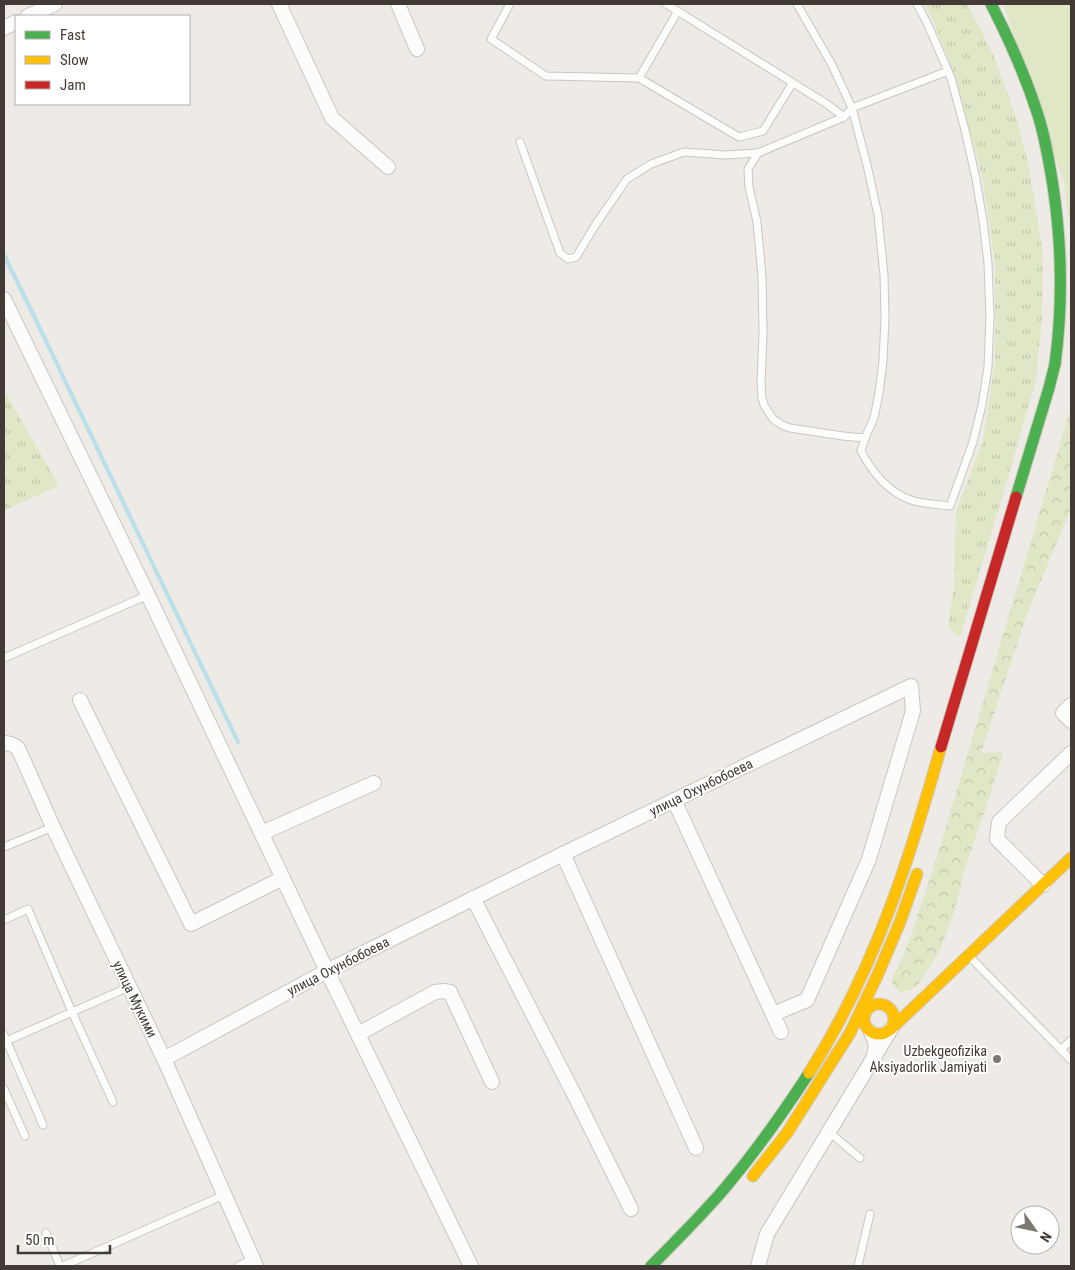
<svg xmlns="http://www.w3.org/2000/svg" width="1075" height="1270" font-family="'Roboto Condensed',sans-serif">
  <defs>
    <pattern id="grass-tufts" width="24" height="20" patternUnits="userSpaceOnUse" patternTransform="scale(1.25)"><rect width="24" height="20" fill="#e0e7c7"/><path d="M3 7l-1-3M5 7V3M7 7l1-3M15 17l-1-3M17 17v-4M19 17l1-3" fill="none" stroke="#c1c7ac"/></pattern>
    <pattern id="forest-crowns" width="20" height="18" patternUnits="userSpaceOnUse" patternTransform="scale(1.25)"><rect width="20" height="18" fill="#e0e7c7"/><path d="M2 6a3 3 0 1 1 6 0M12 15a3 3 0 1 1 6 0" fill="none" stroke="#c1c7ac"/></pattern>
  </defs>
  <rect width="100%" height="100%" fill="#eeeae6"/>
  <g fill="url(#grass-tufts)">
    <path d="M 925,4 L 967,4 L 980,28 L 995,59 L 1017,120 L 1029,166 L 1043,255 L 1042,317 L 1036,380 L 1010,471 L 960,637 L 954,633 L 948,626 L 954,584 L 956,511 L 983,441 L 995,362 L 995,264 L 983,179 L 956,79 L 932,19 Z"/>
    <path d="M 4,390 L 59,486 L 4,510 Z"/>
  </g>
  <path fill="url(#forest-crowns)" d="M 1071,407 L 1071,509 L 1027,614 L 981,753 L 1003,752 L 987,805 L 964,871 L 955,910 L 940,950 L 920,982 L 911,990 L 901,992 C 895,989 892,986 892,979 L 904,954 L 913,930 L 939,850 Z"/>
  <path fill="#e0e7c7" d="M 1003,4 L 1071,4 L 1071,235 L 1064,182 Z"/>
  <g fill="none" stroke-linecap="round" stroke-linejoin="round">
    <path stroke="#b8dfea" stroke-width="4" d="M 4,255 L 34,316 L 238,742"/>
    <defs>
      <g id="lane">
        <path d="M 510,4 L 491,39 L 546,76 L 639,78 L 739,137 L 763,131 L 792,84"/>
        <path d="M 666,4 L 827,104 L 844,117"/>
        <path d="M 797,4 L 832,65 L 852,108 L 867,165 L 878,215 L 884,275 L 885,318 L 883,361 L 879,393 L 874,418 L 865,438 L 861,451 C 872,472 888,492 911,500 C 921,504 938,504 950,506 L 973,442 L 982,405 L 988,367 L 990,315 L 988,263 L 983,221 L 976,179 L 965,130 L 951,78 L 928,25 L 917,4"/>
        <path d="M 639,78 L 678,11"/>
        <path d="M 520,142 L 560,253 L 568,259 L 576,257 L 596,224 L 627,179 L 651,164 L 684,152 L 726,155 L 758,153 L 844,117 L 852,108 L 948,71"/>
        <path d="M 758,153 L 748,169 L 749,187 L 757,222 L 762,276 L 763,333 L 761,382 L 762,398 L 764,405 L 773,419 L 782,425 L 790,428 L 843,436 L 865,438"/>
        <path d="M 4,658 L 148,595"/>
        <path d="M 4,847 L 53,827"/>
        <path d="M 4,920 L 28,909 L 72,1012 L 113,1102"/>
        <path d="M 970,957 L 1071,1060"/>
        <path d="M 4,1035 L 43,1125"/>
        <path d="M 4,1042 L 129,987"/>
        <path d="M 1061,1050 L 1071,1040"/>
        <path d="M 4,1089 L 25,1136"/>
        <path d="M 829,1132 L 860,1158"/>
        <path d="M 46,1233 L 60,1266"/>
        <path d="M 63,1266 L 224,1195"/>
        <path d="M 238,1266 L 253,1259"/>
        <path d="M 858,1266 L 870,1214"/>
      </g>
      <g id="street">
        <path d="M 279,4 L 332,118 L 388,167"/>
        <path d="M 398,4 L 417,49"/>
        <path d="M 28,16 L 55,4"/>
        <path d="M 4,28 L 16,22"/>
        <path d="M 4,299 L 148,595 L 327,971 L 471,1266"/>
        <path d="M 80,700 L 191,924 L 283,878"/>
        <path d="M 1071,705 L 1063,713 L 1071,721"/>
        <path d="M 4,743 L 11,744 L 18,748 L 53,827 L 164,1059 L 256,1266"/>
        <path d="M 674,800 L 781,1032"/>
        <path d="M 262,833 L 374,783"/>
        <path d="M 563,854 L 696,1148"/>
        <path d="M 1043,885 L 997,839 L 999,822 L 1071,753"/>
        <path d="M 473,898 L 576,1098 L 631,1209"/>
        <path d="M 871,1033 C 876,1040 877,1047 874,1055"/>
        <path d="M 358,1034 L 435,992 L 444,991 L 450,992 L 492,1082"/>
        <path d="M 164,1059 L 327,971 L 563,854 L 911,686 L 913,711 L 869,859 L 807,1000 L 773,1014"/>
        <path d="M 758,1266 L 767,1234 L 891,1029"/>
      </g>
      <g id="fast">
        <path d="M 991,4 C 1009,39 1025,75 1037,112 C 1045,136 1049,161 1053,186 C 1062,246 1063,305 1055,364"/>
        <path d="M 1016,497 L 1049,388 L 1055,364"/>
        <path d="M 651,1266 C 676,1241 702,1215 725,1188 C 756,1151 783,1113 809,1073"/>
      </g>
      <g id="slow">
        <circle cx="879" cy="1019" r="15"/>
        <path d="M 891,1029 L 1071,858"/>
        <path d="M 809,1073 C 841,1023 867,968 888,913 C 909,859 925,802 941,747"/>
        <path d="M 753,1176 L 787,1133 L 850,1033 L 878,974 L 900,922 L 917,874"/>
      </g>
      <path id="jam" d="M 941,747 L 1016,497"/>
    </defs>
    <use href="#lane" stroke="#cac6c2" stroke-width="9"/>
    <use href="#street" stroke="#cac6c2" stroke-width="16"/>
    <use href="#fast" stroke="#cec7bf" stroke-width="13"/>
    <use href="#slow" stroke="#cec7bf" stroke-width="13"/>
    <use href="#jam" stroke="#cec7bf" stroke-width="13"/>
    <use href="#lane" stroke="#fcfcfb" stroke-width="7"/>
    <use href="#street" stroke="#fcfcfb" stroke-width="14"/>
    <use href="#fast" stroke="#4caf50" stroke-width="11"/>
    <use href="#slow" stroke="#ffc107" stroke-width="11"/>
    <use href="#jam" stroke="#c62828" stroke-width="11"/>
  </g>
  <circle fill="#7e7872" stroke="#fff" stroke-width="2" cx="997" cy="1059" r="5"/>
  <g text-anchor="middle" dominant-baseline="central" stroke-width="4" stroke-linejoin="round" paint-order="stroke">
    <g font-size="14" fill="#423a34" stroke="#fff">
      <text transform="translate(701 787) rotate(-26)">улица Охунбобоева</text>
      <text transform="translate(338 966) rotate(-27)">улица Охунбобоева</text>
      <text transform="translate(135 999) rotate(64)">улица Мукими</text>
    </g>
    <g font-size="14" fill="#423a34" stroke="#fff" text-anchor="end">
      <text x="987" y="1051">Uzbekgeofizika<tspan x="987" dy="16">Aksiyadorlik Jamiyati</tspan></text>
    </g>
  </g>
  <rect width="1075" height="1270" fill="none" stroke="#423a34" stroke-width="10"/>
  <rect x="15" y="15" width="175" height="90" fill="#ffffff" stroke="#b3b0ae"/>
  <rect x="25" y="31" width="25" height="8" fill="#4caf50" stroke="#b3b0ae"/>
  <text x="60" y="40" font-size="15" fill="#423a34">Fast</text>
  <rect x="25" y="56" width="25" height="8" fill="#ffc107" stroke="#b3b0ae"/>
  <text x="60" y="65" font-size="15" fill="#423a34">Slow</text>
  <rect x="25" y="81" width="25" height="8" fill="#c62828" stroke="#b3b0ae"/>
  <text x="60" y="90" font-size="15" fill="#423a34">Jam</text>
  <g transform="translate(1035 1230) rotate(123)"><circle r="24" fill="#ffffff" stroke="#b3b0ae"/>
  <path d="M0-4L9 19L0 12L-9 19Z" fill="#7e7872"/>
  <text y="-8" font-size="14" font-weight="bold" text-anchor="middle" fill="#423a34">N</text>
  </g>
  <path d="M18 1245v8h92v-8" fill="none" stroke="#423a34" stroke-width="2.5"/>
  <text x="25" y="1245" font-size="15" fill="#423a34" stroke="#ffffff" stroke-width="4" paint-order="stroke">50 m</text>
</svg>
